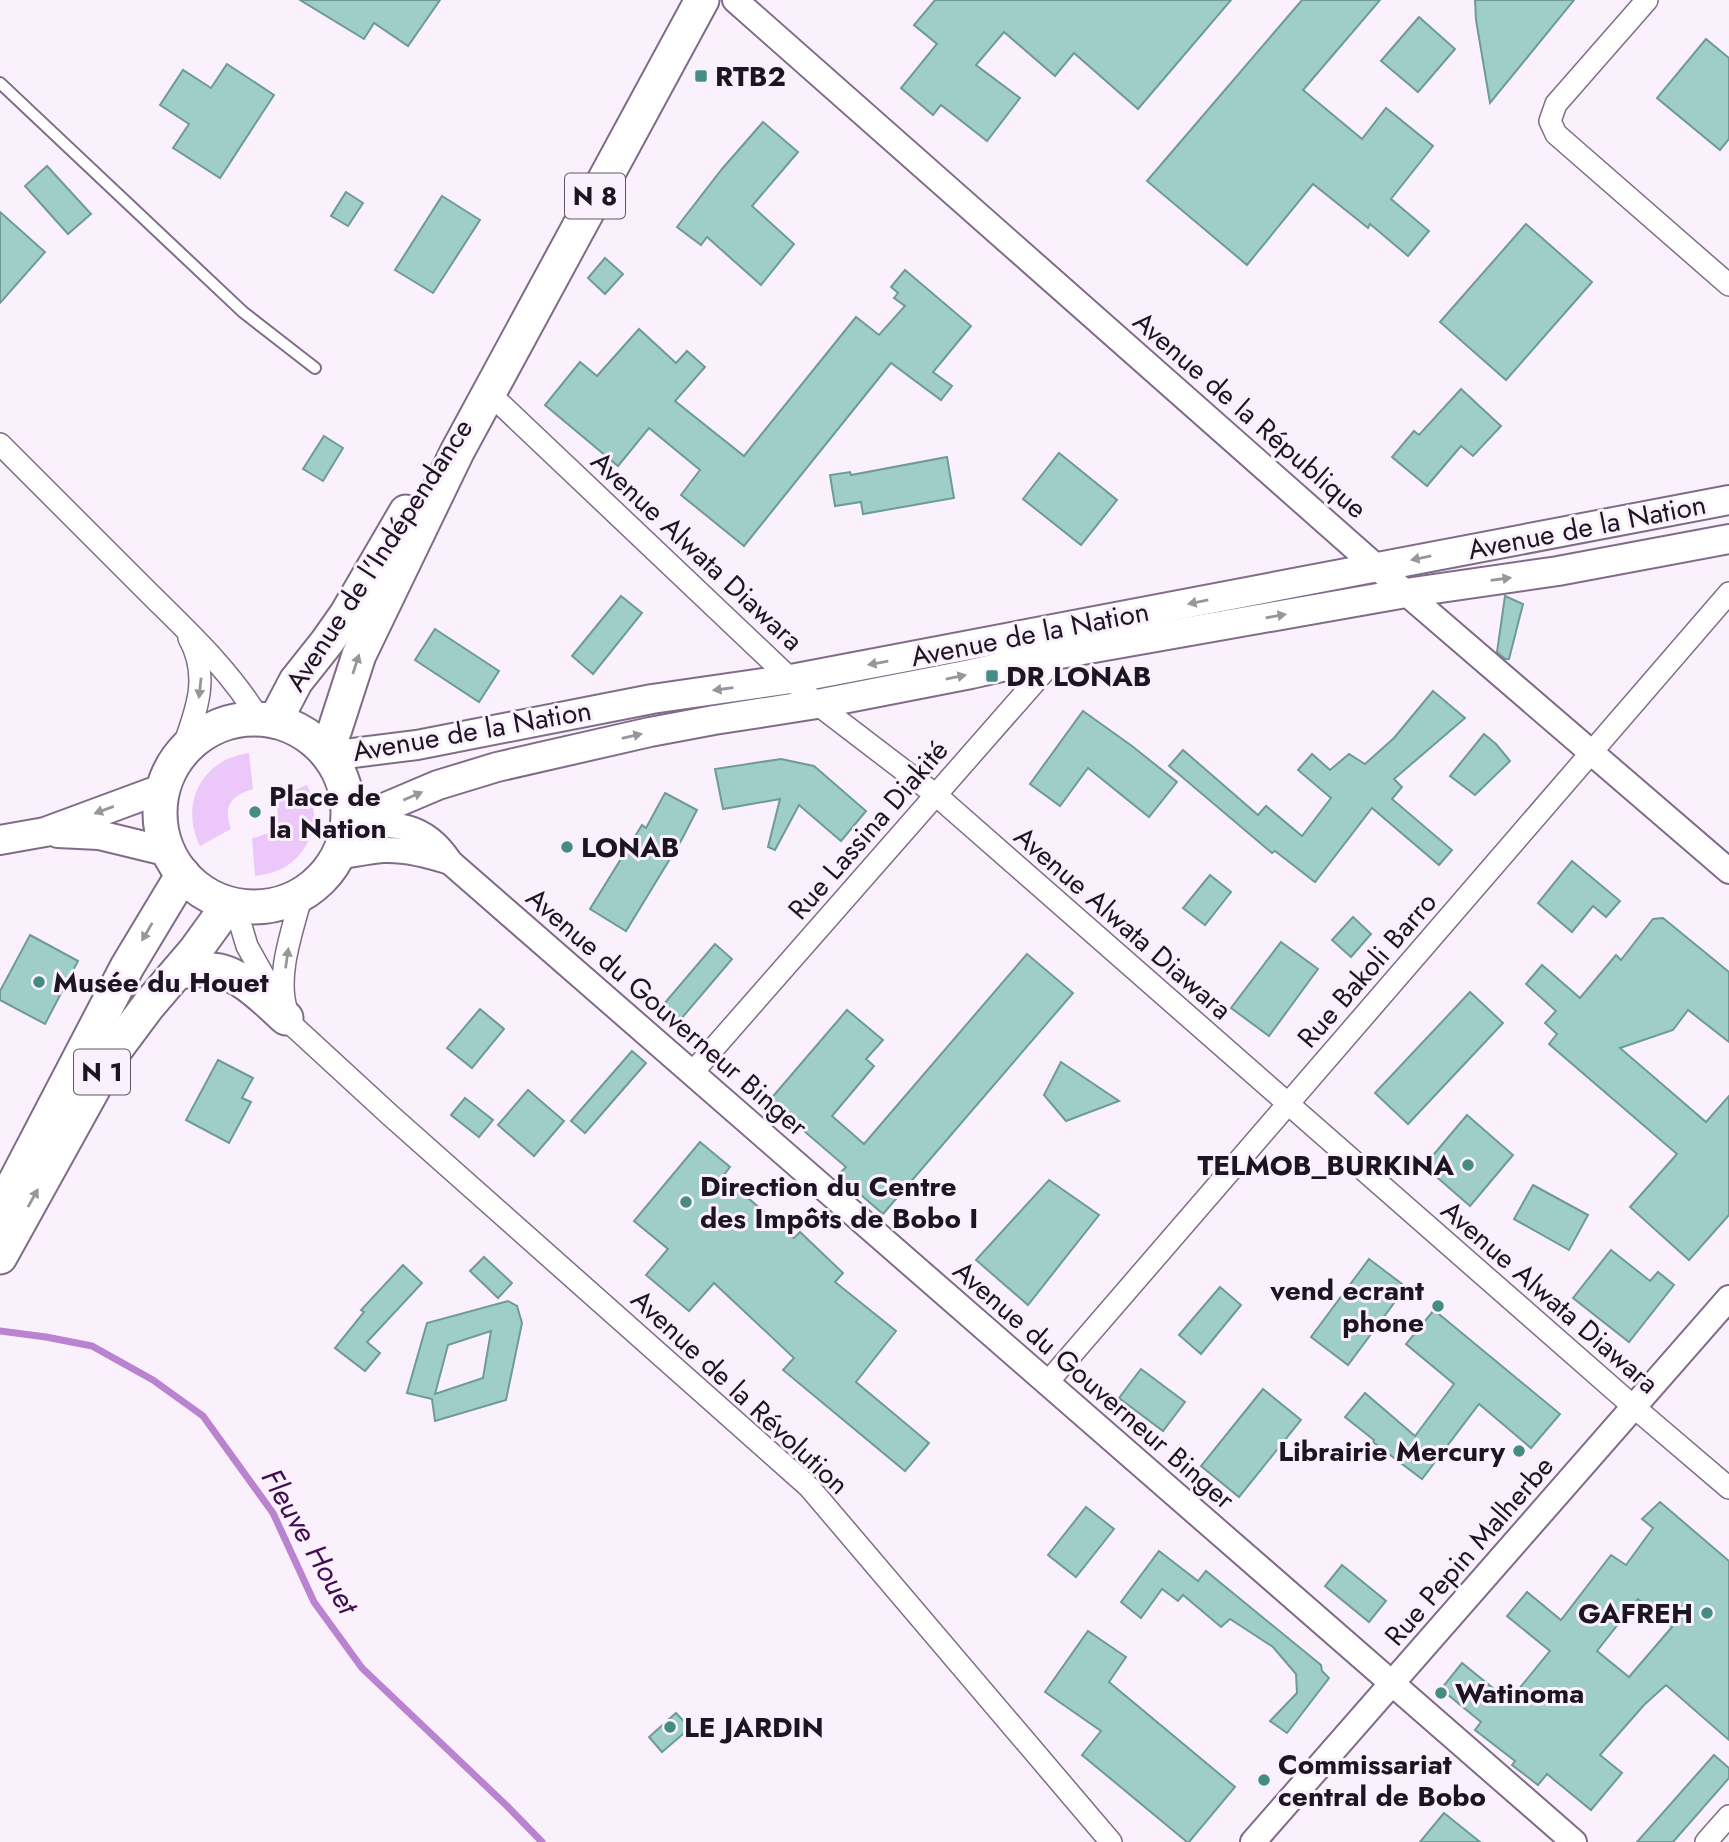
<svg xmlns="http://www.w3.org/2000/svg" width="1729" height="1842" font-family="Jost,sans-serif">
  <rect width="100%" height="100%" fill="#faf1fd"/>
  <g fill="#ecc8fa">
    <path d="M 249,753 L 253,789 C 230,796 223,806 231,829 L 200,846 C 179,804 202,759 249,753 Z"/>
    <path d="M 307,785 C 319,810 316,843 292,862 C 282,871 268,874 255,876 L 252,838 C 276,834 283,822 274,799 Z"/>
  </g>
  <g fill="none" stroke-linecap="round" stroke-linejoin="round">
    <path stroke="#ba83cf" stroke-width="7" d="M 0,1331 L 46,1337 L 92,1346 L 153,1380 L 203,1416 L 273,1513 L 314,1602 L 362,1668 L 507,1806 L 542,1842"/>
  </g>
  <g fill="#9fcdc7" stroke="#6e9b95" stroke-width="2" fill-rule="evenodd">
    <path d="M 300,0 L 440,0 L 408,46 L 374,23 L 364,39 Z"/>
    <path d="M 935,0 L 1231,0 L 1138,109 L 1074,53 L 1055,76 L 1004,32 L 976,65 L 1020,98 L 987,141 L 941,105 L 933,115 L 901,88 L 937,44 L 914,25 Z"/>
    <path d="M 1302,0 L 1380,0 L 1303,90 L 1362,139 L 1386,108 L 1433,146 L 1391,199 L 1429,231 L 1408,256 L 1370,224 L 1368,228 L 1313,184 L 1247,265 L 1147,181 Z"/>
    <path d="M 1475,0 L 1574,0 L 1490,103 L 1476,20 Z"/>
    <path d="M 1419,17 L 1455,49 L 1418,92 L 1381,61 Z"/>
    <path d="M 1706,39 L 1729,58 L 1729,139 L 1720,150 L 1657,98 Z"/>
    <path d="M 227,64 L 274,95 L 220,178 L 173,148 L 189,124 L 160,105 L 183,70 L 211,88 Z"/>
    <path d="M 763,122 L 798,152 L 752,206 L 794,244 L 761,285 L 707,237 L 701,245 L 677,227 L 722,169 Z"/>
    <path d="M 47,166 L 91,214 L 68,234 L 25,186 Z"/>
    <path d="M 346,192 L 363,203 L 348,226 L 331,216 Z"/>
    <path d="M 442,196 L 480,220 L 433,293 L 395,270 Z"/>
    <path d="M 0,212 L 45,252 L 0,303 Z"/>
    <path d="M 1526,224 L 1592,282 L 1506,380 L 1440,322 Z"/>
    <path d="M 605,258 L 623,274 L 605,294 L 588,278 Z"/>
    <path d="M 905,270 L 971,326 L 933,372 L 952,386 L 941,400 L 891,363 L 744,546 L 681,495 L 700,470 L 649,428 L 618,466 L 545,405 L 580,362 L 597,376 L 639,329 L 676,363 L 687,351 L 705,367 L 675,401 L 744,456 L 856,317 L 879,335 L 905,306 L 894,298 L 898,293 L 891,287 Z"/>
    <path d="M 1461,389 L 1501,426 L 1473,456 L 1461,446 L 1427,486 L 1392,457 L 1414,431 L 1419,435 Z"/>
    <path d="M 324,436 L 343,448 L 323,481 L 303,469 Z"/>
    <path d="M 1059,453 L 1117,500 L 1081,545 L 1023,499 Z"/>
    <path d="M 947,457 L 954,498 L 863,514 L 861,502 L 835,506 L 830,475 L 850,472 L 851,475 Z"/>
    <path d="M 621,596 L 642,613 L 593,674 L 572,656 Z"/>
    <path d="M 1505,596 L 1523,604 L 1509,659 L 1505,659 L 1497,652 Z"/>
    <path d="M 435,629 L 499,671 L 479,702 L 415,660 Z"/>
    <path d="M 1433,691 L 1465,718 L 1394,779 L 1402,787 L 1392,799 L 1452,850 L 1439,865 L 1372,808 L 1315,882 L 1275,851 L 1272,853 L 1169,766 L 1183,750 L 1258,815 L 1266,806 L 1302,836 L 1331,798 L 1298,770 L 1312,754 L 1330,770 L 1349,754 L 1365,764 L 1394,738 Z"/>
    <path d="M 1083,711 L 1132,746 L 1177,782 L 1149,817 L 1088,768 L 1060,806 L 1030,784 Z"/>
    <path d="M 1484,734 L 1496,744 L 1510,761 L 1475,795 L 1450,776 Z"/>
    <path d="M 781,759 L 814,766 L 866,811 L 841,841 L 799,805 L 775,850 L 768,847 L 780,799 L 723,809 L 715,769 Z"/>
    <path d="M 665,793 L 697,810 L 682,839 L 626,931 L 590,909 L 642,825 L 646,828 Z"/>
    <path d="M 1572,861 L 1620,901 L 1606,917 L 1593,906 L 1572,932 L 1538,903 Z"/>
    <path d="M 1210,875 L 1231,892 L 1205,925 L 1183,908 Z"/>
    <path d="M 1353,917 L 1371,934 L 1351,957 L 1332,940 Z"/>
    <path d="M 1663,918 L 1729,972 L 1729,1042 L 1688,1010 L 1673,1030 L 1620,1048 L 1706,1122 L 1729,1096 L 1729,1215 L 1689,1260 L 1630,1207 L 1677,1154 L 1549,1044 L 1557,1034 L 1545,1023 L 1556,1011 L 1526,984 L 1542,965 L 1580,998 L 1616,955 L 1621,960 L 1653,919 Z"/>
    <path d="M 30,935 L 78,961 L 45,1024 L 0,1000 L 0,991 Z"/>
    <path d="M 1281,942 L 1318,969 L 1269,1036 L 1231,1008 Z"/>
    <path d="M 715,944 L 732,959 L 675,1026 L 657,1012 Z"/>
    <path d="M 1027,954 L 1073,993 L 883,1214 L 838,1175 L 846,1167 L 769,1101 L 847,1010 L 883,1040 L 866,1059 L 874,1066 L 832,1116 L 864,1144 Z"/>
    <path d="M 1470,992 L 1503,1023 L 1408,1124 L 1375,1093 Z"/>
    <path d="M 480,1009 L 504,1029 L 472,1068 L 447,1048 Z"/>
    <path d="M 632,1051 L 646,1063 L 585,1133 L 571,1121 Z"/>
    <path d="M 218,1060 L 253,1078 L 242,1098 L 251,1102 L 229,1143 L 186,1120 Z"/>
    <path d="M 1061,1062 L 1119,1101 L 1066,1121 L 1044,1095 Z"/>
    <path d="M 528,1090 L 564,1121 L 534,1156 L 498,1125 Z"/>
    <path d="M 465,1098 L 493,1120 L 479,1137 L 451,1115 Z"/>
    <path d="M 1467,1115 L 1513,1155 L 1470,1206 L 1424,1166 Z"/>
    <path d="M 700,1142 L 730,1167 L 723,1176 L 794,1238 L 800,1232 L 843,1273 L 835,1282 L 896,1331 L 856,1382 L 929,1443 L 905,1471 L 783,1370 L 794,1358 L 714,1283 L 689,1311 L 646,1275 L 668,1249 L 634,1221 Z"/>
    <path d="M 1049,1180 L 1099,1215 L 1028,1305 L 976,1260 Z"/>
    <path d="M 1533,1185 L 1588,1215 L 1569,1250 L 1514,1219 Z"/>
    <path d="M 1611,1250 L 1650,1281 L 1658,1272 L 1674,1285 L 1629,1342 L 1573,1298 Z"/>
    <path d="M 484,1257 L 512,1283 L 498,1298 L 470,1271 Z"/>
    <path d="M 1369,1259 L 1406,1287 L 1348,1365 L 1311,1337 Z"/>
    <path d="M 403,1265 L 422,1283 L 367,1342 L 380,1353 L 365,1371 L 335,1348 L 364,1312 L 361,1310 Z"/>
    <path d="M 1220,1287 L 1241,1305 L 1201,1354 L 1179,1335 Z"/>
    <path d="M 508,1301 L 517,1306 L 522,1323 L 506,1400 L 435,1421 L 432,1399 L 407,1393 L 427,1323 ZM 491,1331 L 483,1378 L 435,1394 L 448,1345 Z"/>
    <path d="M 1434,1310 L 1560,1414 L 1531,1448 L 1479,1404 L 1422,1479 L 1373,1442 L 1374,1440 L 1345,1417 L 1365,1393 L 1415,1436 L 1454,1384 L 1406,1344 Z"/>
    <path d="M 1141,1369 L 1185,1402 L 1163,1431 L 1119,1398 Z"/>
    <path d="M 1263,1389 L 1301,1420 L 1239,1497 L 1201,1466 Z"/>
    <path d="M 1660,1502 L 1729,1561 L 1729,1740 L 1666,1685 L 1644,1705 L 1600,1755 L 1622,1773 L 1591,1810 L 1547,1774 L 1538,1785 L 1512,1765 L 1515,1761 L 1475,1730 L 1481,1722 L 1441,1689 L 1462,1663 L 1509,1701 L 1550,1651 L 1507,1616 L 1527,1592 L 1561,1620 L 1611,1555 L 1626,1565 L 1653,1528 L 1642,1519 ZM 1638,1599 L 1672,1627 L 1629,1677 L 1597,1651 Z"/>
    <path d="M 1086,1507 L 1114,1529 L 1076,1577 L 1048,1555 Z"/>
    <path d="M 1159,1551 L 1198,1581 L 1206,1571 L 1321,1665 L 1322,1671 L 1329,1678 L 1287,1733 L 1270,1721 L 1297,1693 L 1296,1674 L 1273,1647 L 1230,1619 L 1221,1627 L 1183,1595 L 1178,1601 L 1162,1589 L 1141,1618 L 1121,1602 Z"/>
    <path d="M 1342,1565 L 1386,1601 L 1369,1622 L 1325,1586 Z"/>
    <path d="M 1088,1631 L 1126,1657 L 1109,1682 L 1235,1787 L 1189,1842 L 1187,1842 L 1082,1755 L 1101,1731 L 1045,1692 Z"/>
    <path d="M 676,1713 L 690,1728 L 662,1752 L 649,1737 Z"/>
    <path d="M 1714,1755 L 1729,1768 L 1729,1778 L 1673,1842 L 1637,1842 Z"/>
    <path d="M 1444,1813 L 1480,1842 L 1420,1842 Z"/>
  </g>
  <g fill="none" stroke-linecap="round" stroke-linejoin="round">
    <defs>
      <path id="service" d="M 0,83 L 243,312 L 315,368"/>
      <g id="minor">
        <path d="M 1647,0 L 1556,104 L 1550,121 L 1556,134 L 1729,285"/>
        <path d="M 488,392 L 817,704 L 936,795 L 1634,1407 L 1729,1488"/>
        <path d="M 0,444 C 49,493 98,542 147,591 C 187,631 230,670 259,719"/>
        <path d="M 180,756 C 194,716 212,679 189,638"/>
        <path d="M 235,906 L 247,946 L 290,1023 L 390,1115 L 809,1487 L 1111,1842"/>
        <path d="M 287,1011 C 275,976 293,929 302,894"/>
        <path d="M 692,1073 L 1062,651"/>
        <path d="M 1047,1383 L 1729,593"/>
        <path d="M 1706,1842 L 1729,1816"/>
      </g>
      <g id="tertiary">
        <path d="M 735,0 L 1406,593 L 1729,871"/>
        <path d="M 348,826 C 392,824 423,820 450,862 L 1574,1842"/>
        <path d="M 337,857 C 352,855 368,851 383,850 C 405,849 429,855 450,862"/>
        <path d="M 1253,1842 L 1729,1298"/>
      </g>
      <g id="secondary">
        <path d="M 329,756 L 417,745 L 652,699 L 791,679 L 1729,500"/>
        <path d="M 348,818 L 379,810 L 438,785 L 497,767 L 650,732 L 714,720 L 817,704 L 971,674 L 1060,654 L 1406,593 L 1558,571 L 1729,539"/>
        <path d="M 58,833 L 99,835 L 169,852"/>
        <path d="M 0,840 L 45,832 L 164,788"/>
      </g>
      <g id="trunk">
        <circle cx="254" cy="813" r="94"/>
        <path d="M 275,721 L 296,681 L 327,642 L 346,615 L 406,512"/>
        <path d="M 326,751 L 335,729 L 359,655 L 457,452 L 702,0"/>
        <path d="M 179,972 C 190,971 201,969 212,970 C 239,971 267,1001 286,1018"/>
        <path d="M 2,1207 L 127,967 L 183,874"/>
        <path d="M 0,1257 L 113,1053 L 148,1006 L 195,951 L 229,904"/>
      </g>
    </defs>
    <use href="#service" stroke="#806c89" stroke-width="14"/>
    <use href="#minor" stroke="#806c89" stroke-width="24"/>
    <use href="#tertiary" stroke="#806c89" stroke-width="28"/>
    <use href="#secondary" stroke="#806c89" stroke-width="32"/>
    <use href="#trunk" stroke="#806c89" stroke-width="37"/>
    <use href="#service" stroke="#fff" stroke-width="10"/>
    <use href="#minor" stroke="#fff" stroke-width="21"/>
    <use href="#tertiary" stroke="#fff" stroke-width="24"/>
    <use href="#secondary" stroke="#fff" stroke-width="28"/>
    <use href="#trunk" stroke="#fff" stroke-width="33"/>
  </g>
  <defs><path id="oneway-solid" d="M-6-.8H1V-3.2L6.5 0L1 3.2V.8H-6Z" transform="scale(1.75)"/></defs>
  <g fill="#99969b">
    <use href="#oneway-solid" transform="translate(1421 558) rotate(169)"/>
    <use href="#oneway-solid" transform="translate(1501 579) rotate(-8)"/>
    <use href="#oneway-solid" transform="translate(1198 602) rotate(169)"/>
    <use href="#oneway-solid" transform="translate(1276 616) rotate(-10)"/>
    <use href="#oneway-solid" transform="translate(878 663) rotate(170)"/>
    <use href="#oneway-solid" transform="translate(356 664) rotate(-72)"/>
    <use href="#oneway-solid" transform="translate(956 677) rotate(-11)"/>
    <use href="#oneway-solid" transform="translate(200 688) rotate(96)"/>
    <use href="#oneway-solid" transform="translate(723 689) rotate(172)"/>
    <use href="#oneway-solid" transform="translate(632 736) rotate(-13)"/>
    <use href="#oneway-solid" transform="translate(413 796) rotate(-23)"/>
    <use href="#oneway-solid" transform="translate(104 810) rotate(160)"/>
    <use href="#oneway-solid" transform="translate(147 932) rotate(120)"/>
    <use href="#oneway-solid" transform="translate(287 958) rotate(-82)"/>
    <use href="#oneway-solid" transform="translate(33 1198) rotate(-61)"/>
  </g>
  <g fill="#458c84" stroke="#faf1fd" stroke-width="2.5">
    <rect x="694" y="69" width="14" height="14" rx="3.5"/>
    <rect x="985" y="669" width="14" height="14" rx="3.5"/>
    <circle cx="255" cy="812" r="7"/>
    <circle cx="567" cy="847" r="7"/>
    <circle cx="39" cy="982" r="7"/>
    <circle cx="1468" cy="1165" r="7"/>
    <circle cx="686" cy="1202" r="7"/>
    <circle cx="1438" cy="1306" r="7"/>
    <circle cx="1519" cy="1451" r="7"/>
    <circle cx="1707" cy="1613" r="7"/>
    <circle cx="1441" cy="1693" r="7"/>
    <circle cx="670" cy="1727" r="7"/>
    <circle cx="1264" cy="1780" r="7"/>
  </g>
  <g text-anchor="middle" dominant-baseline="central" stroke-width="6" stroke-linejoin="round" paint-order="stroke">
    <g fill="#faf1fd" stroke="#5f5763" stroke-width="2">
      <rect x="565" y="173.5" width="60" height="45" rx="5"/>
      <rect x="74" y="1049.5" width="56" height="45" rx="5"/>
    </g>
    <g font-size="26" font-weight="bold" fill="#1d1521">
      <text x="595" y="196">N 8</text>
      <text x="102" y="1072">N 1</text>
    </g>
    <g font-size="28" font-weight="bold" fill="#1d1521" stroke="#faf1fd" text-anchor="start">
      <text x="715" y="76">RTB2</text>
      <text x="1006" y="676">DR LONAB</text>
      <text x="269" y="796">Place de<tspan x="269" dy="32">la Nation</tspan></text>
      <text x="581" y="847">LONAB</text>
      <text x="53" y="982">Musée du Houet</text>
      <text x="1454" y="1165" text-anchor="end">TELMOB_BURKINA</text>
      <text x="700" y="1186">Direction du Centre<tspan x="700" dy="32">des Impôts de Bobo I</tspan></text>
      <text x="1424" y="1290" text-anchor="end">vend ecrant<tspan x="1424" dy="32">phone</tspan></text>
      <text x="1505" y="1451" text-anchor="end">Librairie Mercury</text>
      <text x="1693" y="1613" text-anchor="end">GAFREH</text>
      <text x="1455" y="1693">Watinoma</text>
      <text x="684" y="1727">LE JARDIN</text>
      <text x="1278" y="1764">Commissariat<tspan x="1278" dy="32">central de Bobo</tspan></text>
    </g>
    <g font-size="28" fill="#1d1521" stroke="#faf1fd">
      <text transform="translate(1250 415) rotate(41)">Avenue de la République</text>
      <text transform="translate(1587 527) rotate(-11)">Avenue de la Nation</text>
      <text transform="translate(697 551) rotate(43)">Avenue Alwata Diawara</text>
      <text transform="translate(379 555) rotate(-57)">Avenue de l'Indépendance</text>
      <text transform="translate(1030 634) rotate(-11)">Avenue de la Nation</text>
      <text transform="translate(472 731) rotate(-10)">Avenue de la Nation</text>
      <text transform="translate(868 830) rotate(-49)">Rue Lassina Diakité</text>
      <text transform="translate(1123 923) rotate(41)">Avenue Alwata Diawara</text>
      <text transform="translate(1367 970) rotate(-49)">Rue Bakoli Barro</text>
      <text transform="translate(667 1012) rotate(41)">Avenue du Gouverneur Binger</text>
      <text transform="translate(1550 1297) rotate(41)">Avenue Alwata Diawara</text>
      <text transform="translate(1094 1385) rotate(41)">Avenue du Gouverneur Binger</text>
      <text transform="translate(740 1392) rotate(43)">Avenue de la Révolution</text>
      <text transform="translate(1469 1551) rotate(-49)">Rue Pepin Malherbe</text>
    </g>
    <g font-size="30" font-style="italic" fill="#420d53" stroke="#faf1fd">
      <text transform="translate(310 1541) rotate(60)">Fleuve Houet</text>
    </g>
  </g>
</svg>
